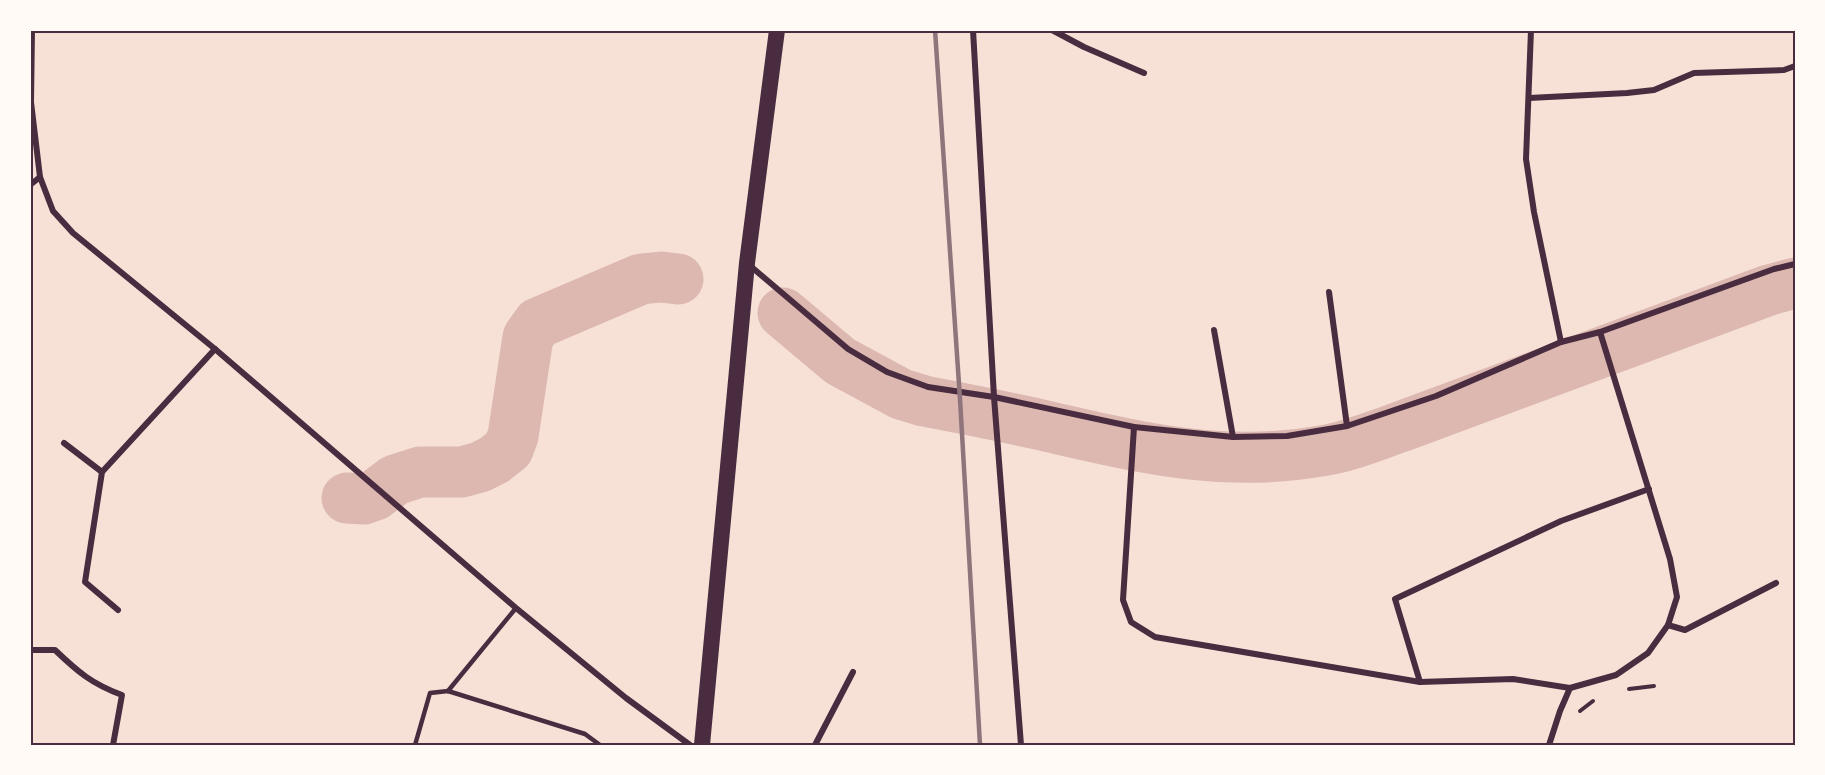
<svg xmlns="http://www.w3.org/2000/svg" width="1825" height="775" font-family="Roboto,sans-serif">
  <rect width="100%" height="100%" fill="#f7e1d7"/>
  <g fill="none" stroke-linecap="round" stroke-linejoin="round">
    <g stroke="#dcb8b0" stroke-width="51">
      <path d="M 783,313 L 840,361 L 901,394 L 924,401 C 966,409 1008,417 1050,427 C 1143,448 1224,468 1321,451 C 1348,447 1374,436 1400,427 L 1769,290 L 1795,283"/>
      <path d="M 347,498 L 364,499 L 375,495 L 395,480 L 420,472 L 462,472 L 480,467 L 494,460 L 508,449 L 513,436 L 528,337 L 538,323 L 641,279 L 661,277 L 678,279"/>
    </g>
    <g stroke="#4a2c40" stroke-width="4">
      <path d="M 1629,689 L 1654,686"/>
      <path d="M 1580,711 L 1593,701"/>
    </g>
    <g stroke="#4a2c40" stroke-width="4.5">
      <path d="M 448,691 L 516,608"/>
      <path d="M 415,745 L 430,693 L 448,691 L 585,734 L 600,745"/>
    </g>
    <g stroke="#4a2c40" stroke-width="6">
      <path d="M 32,30 L 31,102 L 40,177 L 53,211 L 73,233 L 215,349 L 516,608 L 626,698 L 690,745"/>
      <path d="M 973,30 L 994,397 L 1021,745"/>
      <path d="M 1052,30 L 1084,47 L 1144,73"/>
      <path d="M 1531,30 L 1526,159 L 1534,212 L 1561,342"/>
      <path d="M 1529,98 L 1627,93 L 1654,90 L 1694,73 L 1784,70 L 1795,66"/>
      <path d="M 30,185 L 40,177"/>
      <path d="M 748,264 L 848,349 L 887,372 L 928,387 L 994,397 L 1134,427 L 1233,437 L 1287,436 L 1347,426 L 1436,396 L 1561,342 L 1600,332 L 1774,269 L 1795,264"/>
      <path d="M 1329,292 L 1347,426"/>
      <path d="M 1214,330 L 1233,437"/>
      <path d="M 1134,427 L 1123,600 L 1131,622 L 1155,637 L 1420,682 L 1513,679 L 1570,688 L 1616,675 L 1648,653 L 1668,625 L 1677,597 L 1670,559 L 1600,332"/>
      <path d="M 64,443 L 102,472"/>
      <path d="M 118,610 L 85,582 L 102,472 L 215,349"/>
      <path d="M 1668,625 L 1685,630 L 1776,583"/>
      <path d="M 30,650 L 55,650 C 78,672 92,684 122,695 L 113,745"/>
      <path d="M 1420,682 L 1395,599 L 1561,521 L 1649,489"/>
      <path d="M 815,745 L 853,672"/>
      <path d="M 1549,745 L 1560,711 L 1570,688"/>
    </g>
    <path stroke="#4a2c40" stroke-width="16" d="M 702,745 L 747,263 L 777,30"/>
    <path stroke="#8f747c" stroke-width="4.5" d="M 935,30 L 960,399 L 980,745"/>
  </g>
  <rect width="1825" height="775" fill="none" stroke="#fffaf5" stroke-width="63"/>
  <rect x="32" y="32" width="1762" height="712" fill="none" stroke="#4a2c40" stroke-width="2"/>
</svg>
